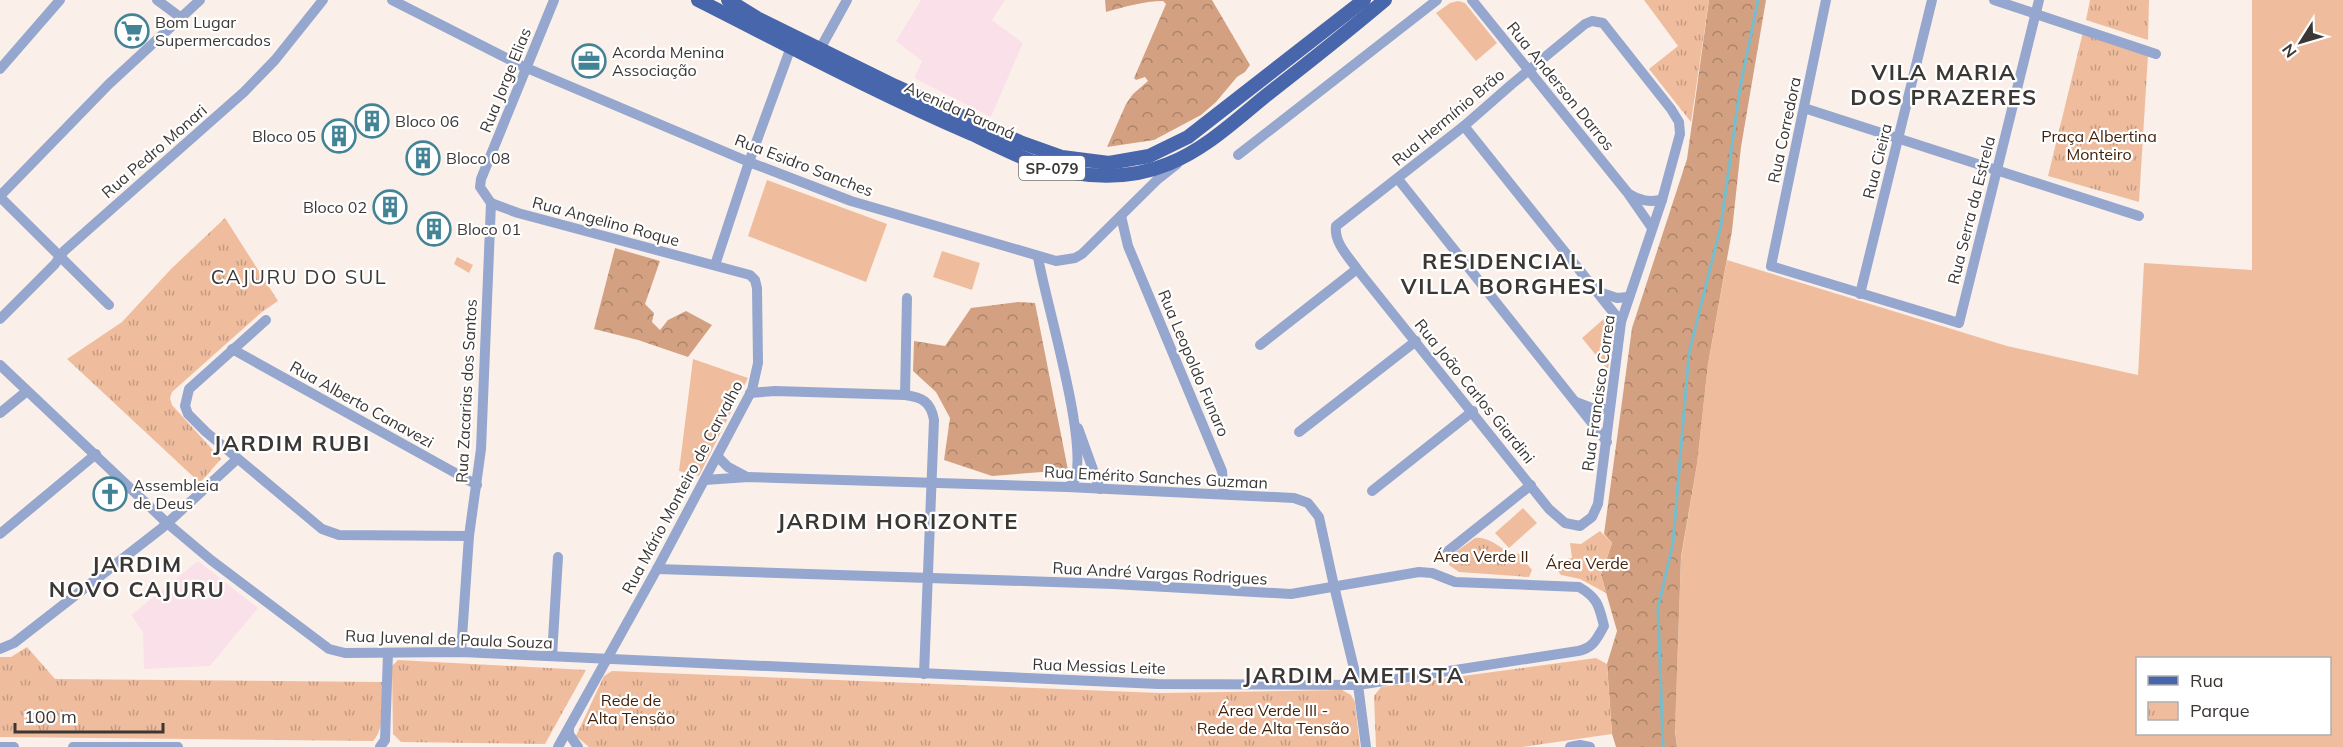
<svg xmlns="http://www.w3.org/2000/svg" width="2343" height="747" font-family="Mulish,sans-serif">
  <defs>
    <pattern id="forest-crowns" width="20" height="18" patternUnits="userSpaceOnUse" patternTransform="scale(1.5)"><rect width="20" height="18" fill="#d3a181"/><path d="M2 6a3 3 0 1 1 6 0M12 15a3 3 0 1 1 6 0" fill="none" stroke="#ac846a"/></pattern>
    <pattern id="park-tufts" width="24" height="20" patternUnits="userSpaceOnUse" patternTransform="scale(1.5)"><rect width="24" height="20" fill="#efbd9e"/><path d="M3 7l-1-3M5 7V3M7 7l1-3M15 17l-1-3M17 17v-4M19 17l1-3" fill="none" stroke="#c39a82"/></pattern>
  </defs>
  <rect width="100%" height="100%" fill="#fbf0e9"/>
  <g fill="#fae1e9">
    <path d="M 921,0 L 1005,0 L 992,20 L 1023,43 L 991,117 L 914,78 L 922,61 L 896,41 Z"/>
    <path d="M 198,561 L 258,608 L 210,666 L 144,669 L 143,632 L 131,615 Z"/>
  </g>
  <g fill="#efbd9e" fill-rule="evenodd">
    <path d="M 2252,0 L 2343,0 L 2343,747 L 1677,747 L 1675,728 L 1681,559 L 1697,464 L 1708,364 L 1727,260 L 2007,346 L 2138,375 L 2144,263 L 2252,270 ZM 2138,658 L 2330,658 L 2330,734 L 2138,734 Z"/>
    <path d="M 1458,1 L 1465,3 L 1497,43 L 1476,61 L 1436,13 L 1450,3 Z"/>
    <path d="M 767,180 L 887,224 L 866,282 L 748,236 Z"/>
    <path d="M 942,251 L 980,263 L 972,290 L 933,277 Z"/>
    <path d="M 457,257 L 473,265 L 469,273 L 454,264 Z"/>
    <path d="M 1607,316 L 1614,323 L 1608,370 L 1582,338 Z"/>
    <path d="M 693,359 L 748,378 L 699,476 L 679,471 Z"/>
    <path d="M 1523,508 L 1537,523 L 1509,548 L 1495,533 Z"/>
  </g>
  <g fill="url(#forest-crowns)">
    <path d="M 1105,0 L 1212,0 L 1250,65 L 1245,72 L 1237,77 L 1216,102 L 1201,115 L 1154,140 L 1107,147 L 1126,104 L 1133,94 L 1148,81 L 1145,77 L 1136,80 L 1134,78 L 1166,4 L 1163,1 C 1144,1 1124,7 1106,12 Z"/>
    <path d="M 1709,0 L 1766,0 L 1741,147 L 1732,231 L 1708,364 L 1697,464 L 1681,557 L 1675,731 L 1677,747 L 1616,747 L 1612,734 L 1607,664 L 1617,631 L 1601,575 L 1612,543 L 1604,534 L 1632,328 L 1687,159 Z"/>
    <path d="M 615,248 L 660,261 L 645,304 L 654,313 L 652,322 L 660,330 L 668,320 L 686,311 L 712,325 L 688,357 L 638,340 L 594,329 Z"/>
    <path d="M 1018,302 L 1035,303 L 1068,470 L 992,476 L 944,460 L 950,418 L 936,392 L 913,371 L 914,341 L 945,346 L 971,308 Z"/>
  </g>
  <g fill="url(#park-tufts)">
    <path d="M 1644,0 L 1709,0 L 1691,122 L 1649,69 L 1678,46 Z"/>
    <path d="M 2090,0 L 2149,0 L 2148,40 L 2086,20 Z"/>
    <path d="M 2083,32 L 2148,55 L 2139,202 L 2048,176 Z"/>
    <path d="M 225,218 L 278,301 L 262,312 L 172,392 L 170,398 L 172,405 L 221,459 L 200,483 L 67,359 L 122,322 L 171,269 Z"/>
    <path d="M 1600,531 L 1612,543 L 1601,575 L 1606,593 L 1580,579 L 1561,575 L 1557,570 L 1557,561 L 1572,558 L 1570,543 L 1581,544 Z"/>
    <path d="M 1475,538 C 1492,536 1502,553 1519,554 L 1532,570 L 1529,577 L 1459,572 L 1449,565 L 1448,561 L 1454,553 Z"/>
    <path d="M 27,647 L 55,679 L 383,682 C 383,697 385,730 373,741 L 0,737 L 0,657 L 11,657 Z"/>
    <path d="M 1596,658 L 1607,664 L 1612,734 L 1522,747 L 1376,747 L 1374,696 L 1381,687 Z"/>
    <path d="M 398,660 L 586,670 L 545,744 L 401,742 L 393,734 L 392,666 Z"/>
    <path d="M 612,671 L 1160,693 L 1342,690 L 1351,695 L 1355,702 L 1360,747 L 589,747 L 576,736 L 604,676 Z"/>
  </g>
  <g fill="none" stroke-linecap="round" stroke-linejoin="round">
    <path stroke="#76becd" stroke-width="3" d="M 1663,747 L 1658,608 L 1673,543 L 1689,353 L 1721,225 L 1740,88 L 1758,0"/>
    <g stroke="#95a7ce" stroke-width="10">
      <path d="M 157,0 L 180,17"/>
      <path d="M 392,0 L 522,66 L 749,162 L 851,201 L 1056,261 L 1075,258 L 1082,254 L 1158,179 L 1177,164"/>
      <path d="M 1472,0 L 1627,192 L 1652,228"/>
      <path d="M 1826,0 L 1771,266 L 1959,323 L 2039,0"/>
      <path d="M 1994,0 L 2156,54"/>
      <path d="M 1592,21 L 1603,23 L 1671,109 L 1679,122 L 1680,134 L 1662,200 L 1621,322 L 1598,504 L 1592,517 L 1580,526 L 1565,523 L 1549,509 L 1357,269 C 1348,256 1334,243 1336,226 L 1464,126 L 1512,84 L 1585,24 Z"/>
      <path d="M 820,49 L 847,0"/>
      <path d="M 0,69 L 60,0"/>
      <path d="M 1804,108 L 2139,216"/>
      <path d="M 1464,126 L 1621,322"/>
      <path d="M 1238,155 L 1437,0"/>
      <path d="M 1398,179 L 1607,442"/>
      <path d="M 1629,194 C 1640,201 1649,202 1662,200"/>
      <path d="M 0,196 L 109,84 L 200,0"/>
      <path d="M 0,197 L 109,305"/>
      <path d="M 491,203 L 518,213 L 750,275 L 755,280 L 757,288 L 758,363 L 752,390 L 657,569 L 558,747"/>
      <path d="M 491,203 L 480,187 L 481,179 L 554,0"/>
      <path d="M 1121,216 L 1128,246 L 1222,471 L 1224,494"/>
      <path d="M 1038,257 C 1045,301 1092,451 1073,484 L 1067,487"/>
      <path d="M 715,265 L 749,162 L 791,47"/>
      <path d="M 1596,291 L 1617,298 L 1628,297"/>
      <path d="M 1860,294 L 1932,0"/>
      <path d="M 0,319 L 55,264 L 64,251 L 244,92 L 275,60 L 323,0"/>
      <path d="M 266,320 L 189,389 L 185,406 L 188,414 L 206,432 L 322,529 L 339,535 L 469,536"/>
      <path d="M 1260,345 L 1357,269"/>
      <path d="M 232,349 L 477,485"/>
      <path d="M 0,365 L 167,523 L 211,560 L 329,649 L 345,653 L 461,652 L 1158,684 L 1358,685 L 1578,651 C 1593,648 1597,639 1604,626 C 1599,606 1598,598 1579,587 L 1455,582 L 1432,573 L 1419,572 L 1291,594 L 1113,584 L 657,569"/>
      <path d="M 750,393 L 775,391 L 905,395 C 922,397 931,402 934,420 L 924,674"/>
      <path d="M 905,395 L 907,298"/>
      <path d="M 1576,402 L 1594,409 L 1609,409"/>
      <path d="M 0,413 L 27,391"/>
      <path d="M 1078,428 L 1100,489"/>
      <path d="M 1299,432 L 1416,341"/>
      <path d="M 718,457 L 728,467 L 745,476"/>
      <path d="M 705,480 L 748,477 L 1067,487 L 1294,498 L 1308,503 L 1319,517 L 1334,586 L 1358,685 L 1366,747"/>
      <path d="M 1372,491 L 1473,411"/>
      <path d="M 0,534 L 96,454"/>
      <path d="M 1448,551 L 1531,485"/>
      <path d="M 0,649 L 14,643 L 162,528 L 236,460"/>
      <path d="M 461,652 L 469,536 L 481,449 L 491,203"/>
      <path d="M 552,656 L 558,557"/>
      <path d="M 569,728 L 569,734 L 578,747"/>
      <path d="M 0,747 L 14,747"/>
      <path d="M 73,747 L 178,747"/>
      <path d="M 380,747 L 385,740 L 388,653"/>
      <path d="M 1570,747 L 1580,745 L 1590,747"/>
    </g>
    <g stroke="#4866ab" stroke-width="14">
      <path d="M 698,0 C 789,46 879,94 972,134 C 1004,149 1039,168 1074,173 C 1105,178 1139,176 1168,164 C 1206,149 1237,119 1268,94 C 1308,63 1347,32 1385,0"/>
      <path d="M 728,0 L 757,18 L 895,86 L 1020,142 L 1062,157 L 1109,163 L 1149,156 L 1188,137 L 1364,0"/>
    </g>
  </g>
  <defs>
    <symbol id="supermarket-ring" viewBox="-11 -11 22 22"><circle r="9.5" fill="#fff" stroke="#428396" stroke-width="1.5"/><path d="M-6-5.5h2.5l.6 2H6L4.5 2H-2.5L-4.4-4H-6ZM-1.5 3.2a1.3 1.3 0 1 0 .1 0ZM3 3.2a1.3 1.3 0 1 0 .1 0Z" fill="#428396"/></symbol>
    <symbol id="office-ring" viewBox="-11 -11 22 22"><circle r="9.5" fill="#fff" stroke="#428396" stroke-width="1.5"/><path d="M-6-3h4V-5.5h4V-3h4V5H-6ZM-1-4.5V-3h2v-1.5ZM-6 0V1H6V0Z" fill="#428396"/></symbol>
    <symbol id="building-ring" viewBox="-11 -11 22 22"><circle r="9.5" fill="#fff" stroke="#428396" stroke-width="1.5"/><path d="M-4-6H4V6H1V3H-1V6H-4ZM-2.5-4.3h1.7v1.8h-1.7ZM.8-4.3h1.7v1.8H.8ZM-2.5-1h1.7V.8h-1.7ZM.8-1h1.7V.8H.8Z" fill="#428396"/></symbol>
    <symbol id="church-ring" viewBox="-11 -11 22 22"><circle r="9.5" fill="#fff" stroke="#428396" stroke-width="1.5"/><path d="M-1.2-6h2.4v3.5h3.3v2.4h-3.3V6h-2.4V-.1h-3.3v-2.4h3.3Z" fill="#428396"/></symbol>
  </defs>
  <g fill-rule="evenodd">
    <use href="#supermarket-ring" x="113" y="12" width="38" height="38"/>
    <use href="#office-ring" x="570" y="42" width="38" height="38"/>
    <use href="#building-ring" x="353" y="102" width="38" height="38"/>
    <use href="#building-ring" x="320" y="117" width="38" height="38"/>
    <use href="#building-ring" x="404" y="139" width="38" height="38"/>
    <use href="#building-ring" x="371" y="188" width="38" height="38"/>
    <use href="#building-ring" x="415" y="210" width="38" height="38"/>
    <use href="#church-ring" x="91" y="475" width="38" height="38"/>
  </g>
  <g text-anchor="middle" dominant-baseline="central" stroke-width="4.5" stroke-linejoin="round" paint-order="stroke">
    <rect fill="#fff" stroke="#767372" stroke-width="1.5" x="1019" y="156" width="66" height="24" rx="4.5"/>
    <g font-size="15" font-weight="bold" fill="#3b3735">
      <text x="1052" y="168">SP-079</text>
    </g>
    <g font-size="16" fill="#3b3735" stroke="#fff" text-anchor="start">
      <text x="155" y="22">Bom Lugar<tspan x="155" dy="18">Supermercados</tspan></text>
      <text x="612" y="52">Acorda Menina<tspan x="612" dy="18">Associação</tspan></text>
      <text x="395" y="121">Bloco 06</text>
      <text x="316" y="136" text-anchor="end">Bloco 05</text>
      <text x="446" y="158">Bloco 08</text>
      <text x="367" y="207" text-anchor="end">Bloco 02</text>
      <text x="457" y="229">Bloco 01</text>
      <text x="133" y="485">Assembleia<tspan x="133" dy="18">de Deus</tspan></text>
    </g>
    <g font-size="16" fill="#3b3735" stroke="#fff">
      <text transform="translate(505 80) rotate(-68)">Rua Jorge Elias</text>
      <text transform="translate(1561 86) rotate(51)">Rua Anderson Darros</text>
      <text transform="translate(960 110) rotate(24)">Avenida Paraná</text>
      <text transform="translate(1448 117) rotate(-40)">Rua Hermínio Brão</text>
      <text transform="translate(1784 130) rotate(-78)">Rua Corredora</text>
      <text transform="translate(154 151) rotate(-41)">Rua Pedro Monari</text>
      <text transform="translate(1877 161) rotate(-76)">Rua Cieira</text>
      <text transform="translate(804 165) rotate(21)">Rua Esidro Sanches</text>
      <text transform="translate(1971 210) rotate(-76)">Rua Serra da Estrela</text>
      <text transform="translate(606 221) rotate(15)">Rua Angelino Roque</text>
      <text transform="translate(1194 363) rotate(67)">Rua Leopoldo Funaro</text>
      <text transform="translate(466 391) rotate(-87)">Rua Zacarias dos Santos</text>
      <text transform="translate(1475 391) rotate(51)">Rua João Carlos Giardini</text>
      <text transform="translate(1598 393) rotate(-82)">Rua Francisco Correa</text>
      <text transform="translate(362 404) rotate(29)">Rua Alberto Canavezi</text>
      <text transform="translate(1156 477) rotate(3)">Rua Emérito Sanches Guzman</text>
      <text transform="translate(682 487) rotate(-62)">Rua Mário Monteiro de Carvalho</text>
      <text transform="translate(1160 573) rotate(3)">Rua André Vargas Rodrigues</text>
      <text transform="translate(449 639) rotate(2)">Rua Juvenal de Paula Souza</text>
      <text transform="translate(1099 666) rotate(2)">Rua Messias Leite</text>
    </g>
    <g font-size="16" fill="#432209" stroke="#fff">
      <text x="2099" y="136">Praça Albertina<tspan x="2099" dy="18">Monteiro</tspan></text>
      <text x="1481" y="556">Área Verde II</text>
      <text x="1587" y="563">Área Verde</text>
      <text x="631" y="700">Rede de<tspan x="631" dy="18">Alta Tensão</tspan></text>
      <text x="1273" y="710">Área Verde III -<tspan x="1273" dy="18">Rede de Alta Tensão</tspan></text>
    </g>
    <g font-size="20" letter-spacing="1.5" fill="#3b3735" stroke="#fff">
      <text x="299" y="276">CAJURU DO SUL</text>
    </g>
    <g font-size="22" font-weight="bold" letter-spacing="1.5" fill="#3b3735" stroke="#fff">
      <text x="1944" y="72">VILA MARIA<tspan x="1944" dy="25">DOS PRAZERES</tspan></text>
      <text x="1503" y="261">RESIDENCIAL<tspan x="1503" dy="25">VILLA BORGHESI</tspan></text>
      <text x="292" y="443">JARDIM RUBI</text>
      <text x="898" y="521">JARDIM HORIZONTE</text>
      <text x="137" y="564">JARDIM<tspan x="137" dy="25">NOVO CAJURU</tspan></text>
      <text x="1354" y="675">JARDIM AMETISTA</text>
    </g>
  </g>
  <rect x="2136" y="657" width="195" height="78" fill="#ffffff" stroke="#b1afae" stroke-width="1.5"/>
  <rect x="2148" y="676" width="30" height="9" fill="#4866ab" stroke="#b1afae" stroke-width="1.5"/>
  <text x="2190" y="687" font-size="18" fill="#3b3735">Rua</text>
  <rect x="2148" y="702" width="30" height="18" fill="url(#park-tufts)" stroke="#b1afae" stroke-width="1.5"/>
  <text x="2190" y="717" font-size="18" fill="#3b3735">Parque</text>
  <g transform="translate(2301 42) rotate(233)" stroke="#ffffff" stroke-width="4.5" paint-order="stroke">
  <path d="M0-4.5L10 22L0 15L-10 22Z" fill="#3b3735"/>
  <text y="-9" font-size="16" font-weight="bold" text-anchor="middle" fill="#3b3735">N</text>
  </g>
  <path d="M15 723v9h148v-9" fill="none" stroke="#3b3735" stroke-width="3"/>
  <text x="24" y="723" font-size="18" fill="#3b3735" stroke="#ffffff" stroke-width="4.5" paint-order="stroke">100 m</text>
</svg>
